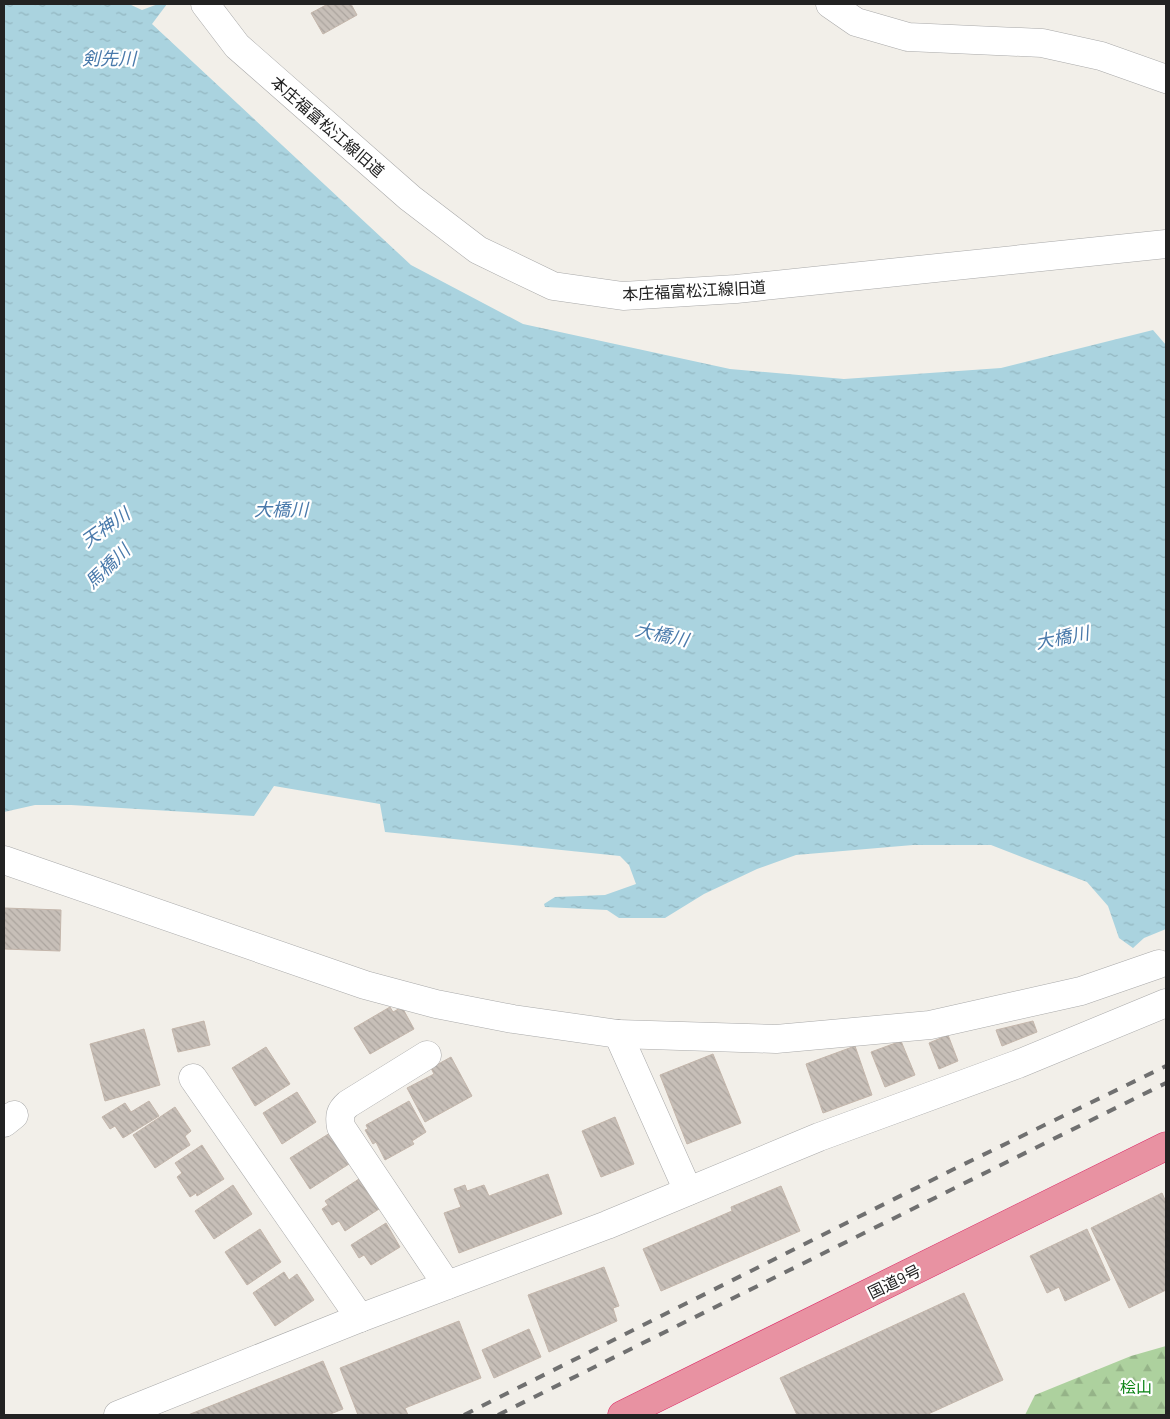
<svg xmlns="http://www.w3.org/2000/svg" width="1170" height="1419" font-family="Barlow,'Noto Sans JP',sans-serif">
  <defs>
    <pattern id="forest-firs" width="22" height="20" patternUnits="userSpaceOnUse" patternTransform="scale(1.25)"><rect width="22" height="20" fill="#add19e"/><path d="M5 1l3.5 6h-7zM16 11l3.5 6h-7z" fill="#95b388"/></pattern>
    <pattern id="water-ripples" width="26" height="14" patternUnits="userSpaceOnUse" patternTransform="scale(1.25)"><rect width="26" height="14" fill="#aad3df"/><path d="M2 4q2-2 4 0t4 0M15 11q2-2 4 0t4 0" fill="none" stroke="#92b5bf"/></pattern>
    <pattern id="building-back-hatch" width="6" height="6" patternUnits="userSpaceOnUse" patternTransform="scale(1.25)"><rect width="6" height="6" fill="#c7bfb8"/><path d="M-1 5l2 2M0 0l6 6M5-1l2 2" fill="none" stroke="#aba49e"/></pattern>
  </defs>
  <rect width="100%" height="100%" fill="#f2efe9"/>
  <path fill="url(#forest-firs)" d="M 1166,1346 L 1166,1415 L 1025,1415 L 1035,1395 L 1131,1356 Z"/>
  <path fill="url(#water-ripples)" d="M 4,4 L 129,4 L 142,10 L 158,4 L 167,4 L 152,24 L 411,265 L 523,324 L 730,369 L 844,379 L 1001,368 L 1153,330 L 1166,345 L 1166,929 L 1144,938 L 1133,948 L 1119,938 L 1108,906 L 1087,882 L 991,845 L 913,845 L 796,855 L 757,869 L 704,894 L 665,918 L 619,918 L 607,910 L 545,907 L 544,904 L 555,897 L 605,895 L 636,884 L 629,865 L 620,856 L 385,832 L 380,804 L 274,786 L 254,816 L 71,805 L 35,805 L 4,812 Z"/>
  <g fill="url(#building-back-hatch)" stroke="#c4b6ab">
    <path d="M 328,4 L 351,4 L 357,15 L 323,34 L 311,13 Z"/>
    <path d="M 4,908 L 61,910 L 60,951 L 4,949 Z"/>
    <path d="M 390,1007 L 393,1012 L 402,1007 L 414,1029 L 370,1054 L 354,1028 Z"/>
    <path d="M 204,1021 L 210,1045 L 178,1052 L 172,1029 Z"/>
    <path d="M 1033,1021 L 1037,1032 L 1002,1046 L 996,1030 Z"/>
    <path d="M 144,1029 L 160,1085 L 105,1101 L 90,1044 Z"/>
    <path d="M 948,1035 L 958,1061 L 939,1069 L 929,1043 Z"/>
    <path d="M 901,1041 L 915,1075 L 885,1087 L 871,1052 Z"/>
    <path d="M 855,1046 L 872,1095 L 823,1113 L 806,1064 Z"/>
    <path d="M 266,1047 L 290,1084 L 255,1106 L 232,1068 Z"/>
    <path d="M 713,1054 L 741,1123 L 687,1144 L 660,1075 Z"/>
    <path d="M 451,1057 L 472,1096 L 425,1122 L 407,1088 L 434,1074 L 431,1068 Z"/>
    <path d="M 297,1092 L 316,1122 L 282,1144 L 263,1113 Z"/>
    <path d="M 149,1101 L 159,1116 L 123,1138 L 115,1126 L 110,1129 L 102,1117 L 125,1103 L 131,1112 Z"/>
    <path d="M 409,1101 L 426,1132 L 412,1141 L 414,1144 L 385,1160 L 376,1142 L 373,1144 L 365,1130 L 368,1129 L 366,1125 Z"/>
    <path d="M 175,1107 L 191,1131 L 185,1136 L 190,1145 L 155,1168 L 133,1135 Z"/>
    <path d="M 615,1117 L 634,1164 L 601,1177 L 582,1131 Z"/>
    <path d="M 330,1133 L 349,1164 L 310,1189 L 290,1158 Z"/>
    <path d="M 202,1145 L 224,1179 L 197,1196 L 196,1193 L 190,1197 L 177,1177 L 182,1173 L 175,1163 Z"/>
    <path d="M 548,1174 L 562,1214 L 459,1253 L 444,1213 L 461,1207 L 454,1189 L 465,1185 L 467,1191 L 484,1185 L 489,1196 Z"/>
    <path d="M 359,1179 L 379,1209 L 345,1231 L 339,1221 L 332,1225 L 322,1209 L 328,1205 L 325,1201 Z"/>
    <path d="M 233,1185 L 252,1214 L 214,1239 L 195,1211 Z"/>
    <path d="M 781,1186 L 800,1231 L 661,1291 L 643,1249 L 732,1211 L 731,1207 Z"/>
    <path d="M 1162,1193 L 1166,1202 L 1166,1290 L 1129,1308 L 1091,1228 Z"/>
    <path d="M 386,1223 L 400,1247 L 371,1265 L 364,1255 L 359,1258 L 351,1245 Z"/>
    <path d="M 260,1229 L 281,1262 L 247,1285 L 225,1252 Z"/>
    <path d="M 1087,1229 L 1110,1280 L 1065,1301 L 1059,1287 L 1047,1293 L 1030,1256 Z"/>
    <path d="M 604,1267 L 619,1306 L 613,1308 L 617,1321 L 549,1352 L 528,1295 Z"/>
    <path d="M 284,1272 L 289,1280 L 297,1274 L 314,1300 L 275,1326 L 253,1293 Z"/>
    <path d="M 964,1293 L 1003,1380 L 926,1415 L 797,1415 L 780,1378 Z"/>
    <path d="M 459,1321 L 481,1378 L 405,1408 L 408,1415 L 358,1415 L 340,1368 Z"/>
    <path d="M 529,1329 L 541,1357 L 494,1378 L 482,1350 Z"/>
    <path d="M 323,1361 L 343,1409 L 328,1415 L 188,1415 Z"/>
  </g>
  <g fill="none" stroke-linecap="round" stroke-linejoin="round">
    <defs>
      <g id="minor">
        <path d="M 205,4 L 237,46 L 410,198 L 478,250 L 553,286 L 623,296 L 736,289 L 1166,244"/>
        <path d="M 830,4 L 856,22 L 908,37 L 1042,43 L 1101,56 L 1166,79"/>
        <path d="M 4,860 L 365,985 L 436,1004 L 513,1019 L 618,1034 L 776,1039 L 930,1025 L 1081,991 L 1159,964"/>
        <path d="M 618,1034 L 688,1191"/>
        <path d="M 427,1055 L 348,1104 C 340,1111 339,1116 341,1127 L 447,1285"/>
        <path d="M 193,1078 L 360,1318"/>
        <path d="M 4,1123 L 14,1115"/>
        <path d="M 118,1415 L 360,1318 L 607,1225 L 819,1137 L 1018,1064 L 1166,1003"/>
      </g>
      <path id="highway" d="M 622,1415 L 1166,1146"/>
    </defs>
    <use href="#minor" stroke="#a9a9a9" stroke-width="29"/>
    <use href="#highway" stroke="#dc2a67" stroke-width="29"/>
    <use href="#minor" stroke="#fff" stroke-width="28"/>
    <use href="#highway" stroke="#e892a2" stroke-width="28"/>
    <g stroke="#707070" stroke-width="4" stroke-dasharray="10 10" stroke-linecap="butt">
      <path d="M 464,1415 L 952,1170 L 1166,1066"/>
      <path d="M 498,1415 L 1166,1083"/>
    </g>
  </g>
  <g text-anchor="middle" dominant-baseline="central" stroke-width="4.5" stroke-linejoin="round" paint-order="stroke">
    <g font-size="16" fill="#222" stroke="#fff">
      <text transform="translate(328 126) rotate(41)">本庄福富松江線旧道</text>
      <text transform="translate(694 290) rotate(-3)">本庄福富松江線旧道</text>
      <text transform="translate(894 1281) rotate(-26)">国道9号</text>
    </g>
    <g font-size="16" fill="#0c8416" stroke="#fff">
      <text x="1136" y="1386">桧山</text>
    </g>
    <g font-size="18" font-style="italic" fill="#4a7aab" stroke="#fff">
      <text x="109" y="58">剣先川</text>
      <text x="281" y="509">大橋川</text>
      <text transform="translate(105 527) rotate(-35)">天神川</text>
      <text transform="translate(107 566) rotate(-44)">馬橋川</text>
      <text transform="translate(662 634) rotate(12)">大橋川</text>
      <text transform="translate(1062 637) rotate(-11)">大橋川</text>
    </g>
  </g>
  <rect width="1170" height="1419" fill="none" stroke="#222222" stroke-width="10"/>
</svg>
